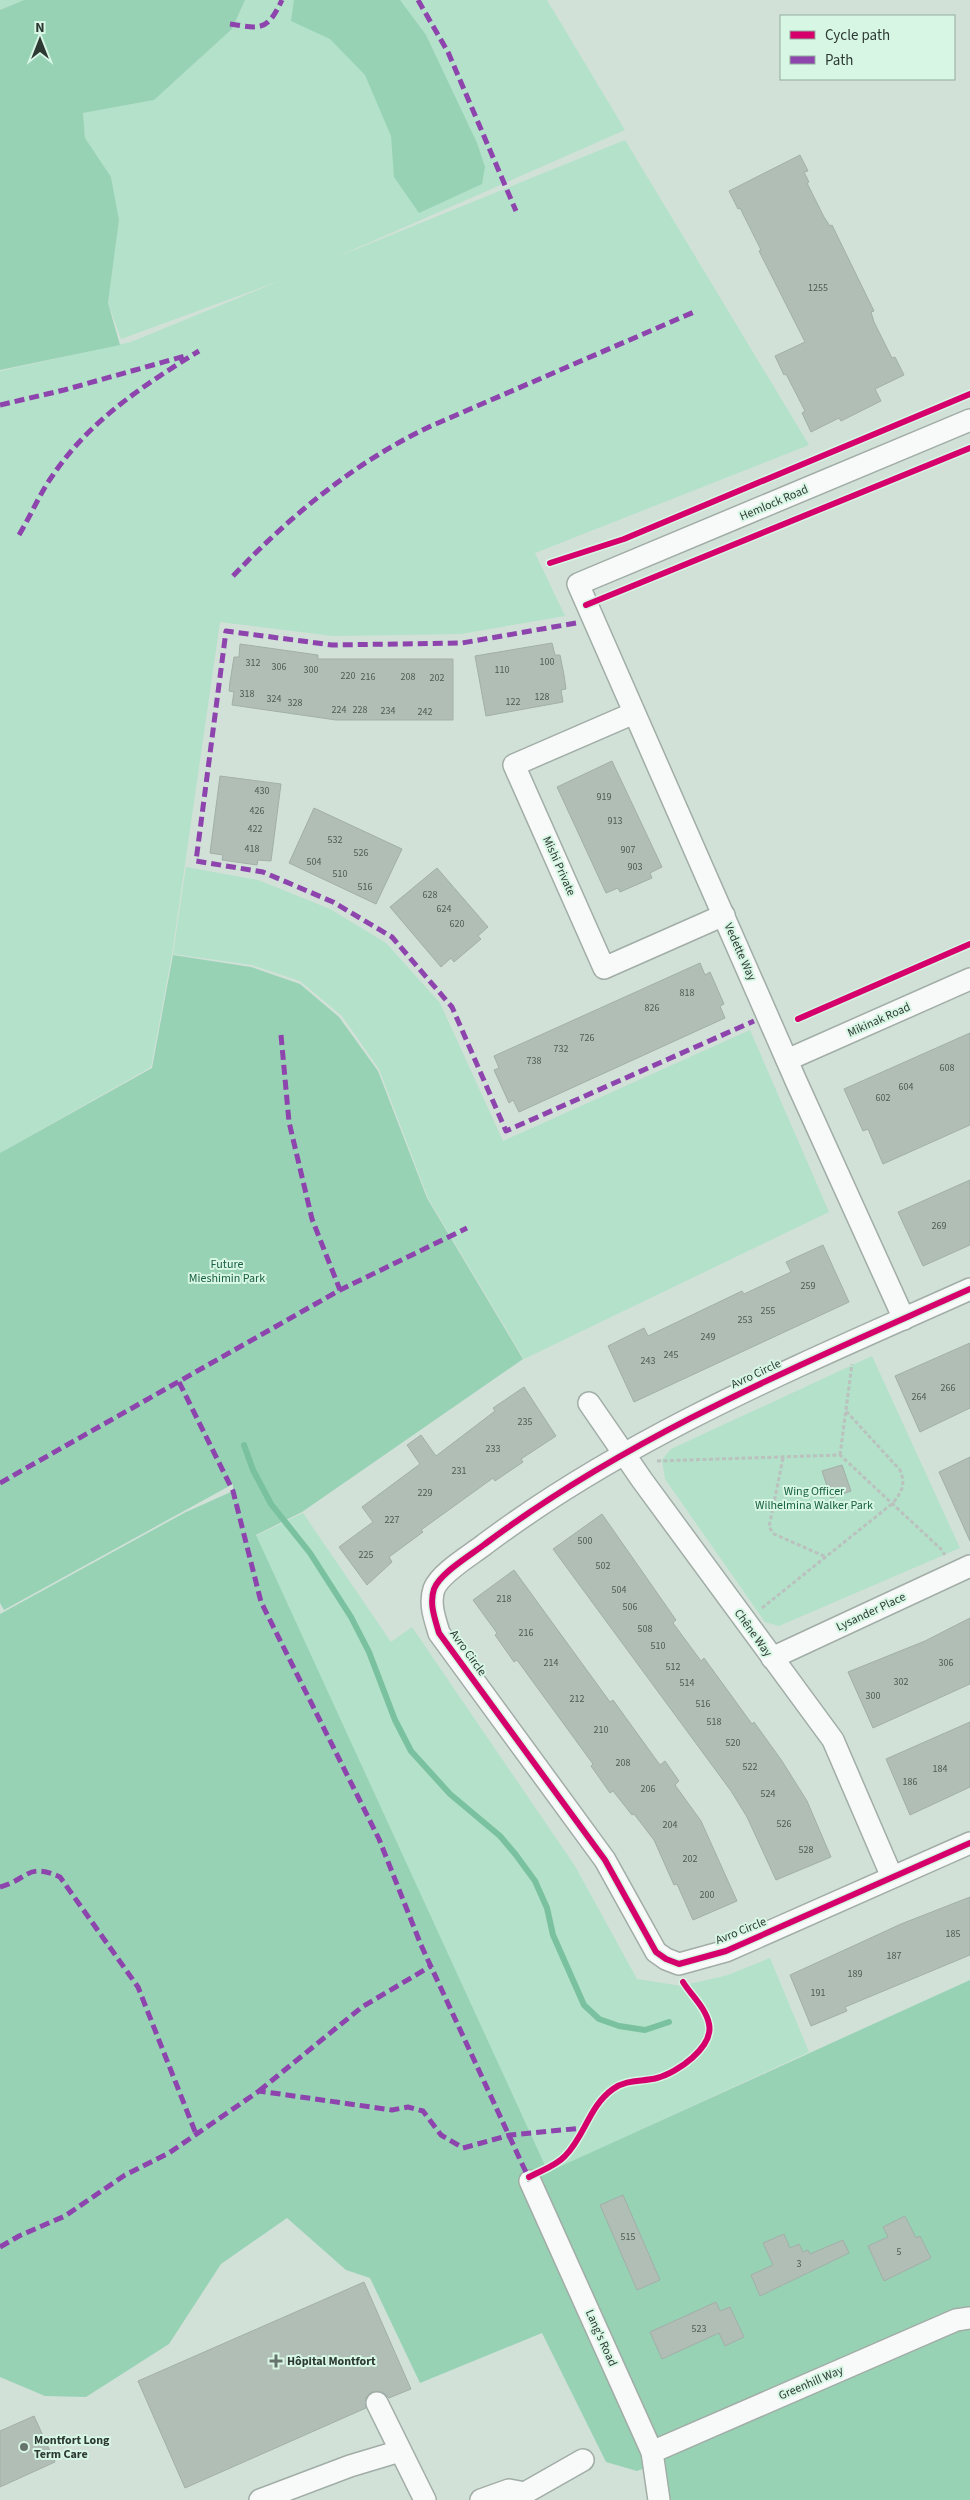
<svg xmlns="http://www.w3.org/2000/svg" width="970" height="2500" font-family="'Source Sans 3',sans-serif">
  <rect width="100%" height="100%" fill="#d1e1d8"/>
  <g fill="#b3e1c9">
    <path d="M 0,0 L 24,0 L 0,10 Z"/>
    <path d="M 245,0 L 547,0 L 625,130 L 332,259 L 625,140 L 809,445 L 535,553 L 565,616 L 461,634 L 333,636 L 220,622 L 172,954 L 151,1067 L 0,1153 L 0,371 L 131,342 L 282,280 L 121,339 L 108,303 L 119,220 L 111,177 L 85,138 L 83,113 L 154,100 L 232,29 Z"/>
    <path d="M 186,867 L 258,880 L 330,909 L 386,943 L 440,1003 L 503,1141 L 750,1030 L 829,1212 L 524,1359 L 428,1198 L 379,1069 L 342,1016 L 300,981 L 252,965 L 173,954 Z"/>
    <path d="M 872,1356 L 960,1548 L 779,1626 L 765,1622 L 665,1479 L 662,1460 L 671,1449 Z"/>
    <path d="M 303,1513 L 391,1642 L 412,1627 L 575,1866 L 637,1979 L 681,1986 L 728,1975 L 770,1958 L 809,2052 L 548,2173 L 256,1536 Z"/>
  </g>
  <g fill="#97d2b5">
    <path d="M 24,0 L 245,0 L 232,29 L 154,100 L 83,113 L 85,138 L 111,177 L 119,220 L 108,303 L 120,345 L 0,370 L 0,10 Z"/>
    <path d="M 294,0 L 400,0 L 426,35 L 477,143 L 485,167 L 482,184 L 419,213 L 394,177 L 391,136 L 365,75 L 330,39 L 291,21 Z"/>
    <path d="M 173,955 L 251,967 L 300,984 L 339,1017 L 378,1071 L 427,1198 L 523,1359 L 302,1512 L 256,1535 L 548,2172 L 970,1980 L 970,2500 L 668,2500 L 662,2461 L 637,2471 L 606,2462 L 542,2333 L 420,2383 L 370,2278 L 346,2270 L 287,2218 L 221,2264 L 169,2344 L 86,2397 L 45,2396 L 0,2377 L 0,1614 L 184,1513 L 233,1491 L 233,1484 L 4,1610 L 0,1603 L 0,1153 L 152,1068 Z"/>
  </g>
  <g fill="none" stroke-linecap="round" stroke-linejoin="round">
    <path stroke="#7ac19f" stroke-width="6" d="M 244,1445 L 253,1470 L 271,1504 L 310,1553 L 351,1617 L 369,1652 L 395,1720 L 411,1751 L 450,1794 L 500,1836 L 516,1855 L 535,1881 L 547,1908 L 553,1935 L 584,2005 L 599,2019 L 619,2026 L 645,2030 L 669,2022"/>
  </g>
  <g fill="#b1beb6" stroke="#a2afa8">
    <path d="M 800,155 L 808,171 L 804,172 L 809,182 L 807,183 L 824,217 L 830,226 L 832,225 L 874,311 L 871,312 L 874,322 L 892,358 L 895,357 L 904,375 L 875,389 L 881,401 L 841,421 L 839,418 L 811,432 L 802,413 L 805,411 L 786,374 L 784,375 L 775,356 L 805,342 L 759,251 L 761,250 L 740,208 L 738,209 L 729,191 Z"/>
    <path d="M 552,643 L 555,655 L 560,655 L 564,675 L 566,689 L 561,690 L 563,702 L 486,716 L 475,656 Z"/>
    <path d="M 240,644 L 318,655 L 318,659 L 453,659 L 453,720 L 336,720 L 232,705 L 234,692 L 229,691 L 230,682 L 234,657 L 239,657 Z"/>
    <path d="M 612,761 L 662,867 L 650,873 L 652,878 L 620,892 L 618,888 L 606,893 L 557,787 Z"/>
    <path d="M 220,776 L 281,784 L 271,861 L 258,860 L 257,865 L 222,860 L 223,855 L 210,853 Z"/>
    <path d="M 314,808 L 402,849 L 376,904 L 289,863 Z"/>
    <path d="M 437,868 L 488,927 L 478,936 L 481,939 L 454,962 L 451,958 L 441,967 L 390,907 Z"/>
    <path d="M 700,963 L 705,975 L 710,972 L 724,1004 L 720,1006 L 725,1018 L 519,1112 L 513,1100 L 509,1103 L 494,1070 L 499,1068 L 494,1056 Z"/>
    <path d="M 970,1033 L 970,1125 L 883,1164 L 868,1129 L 863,1131 L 844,1089 Z"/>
    <path d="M 970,1180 L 970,1245 L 923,1266 L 898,1212 Z"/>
    <path d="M 823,1245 L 849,1302 L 634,1402 L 608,1346 L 644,1328 L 648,1336 L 742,1291 L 744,1294 L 791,1272 L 786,1262 Z"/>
    <path d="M 970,1343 L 970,1408 L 920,1432 L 895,1376 Z"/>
    <path d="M 524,1387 L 556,1436 L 521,1459 L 523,1462 L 495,1481 L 493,1478 L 421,1530 L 423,1532 L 389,1557 L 392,1562 L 367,1585 L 339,1547 L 373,1522 L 362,1507 L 420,1464 L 407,1445 L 421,1435 L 436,1456 L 495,1411 L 493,1408 Z"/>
    <path d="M 970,1457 L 970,1541 L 939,1472 Z"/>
    <path d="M 842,1465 L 851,1491 L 831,1498 L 822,1471 Z"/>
    <path d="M 602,1514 L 676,1620 L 673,1623 L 701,1661 L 704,1658 L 752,1724 L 754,1722 L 782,1761 L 807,1801 L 831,1857 L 776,1880 L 747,1817 L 731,1791 L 553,1549 Z"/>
    <path d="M 514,1570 L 610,1702 L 613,1700 L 660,1765 L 665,1761 L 679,1781 L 675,1785 L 701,1821 L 737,1901 L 693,1920 L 677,1884 L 674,1885 L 654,1840 L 634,1814 L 632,1815 L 613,1791 L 610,1793 L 591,1766 L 593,1764 L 517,1660 L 514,1662 L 495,1635 L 497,1633 L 473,1600 Z"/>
    <path d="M 970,1618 L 970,1684 L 873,1728 L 848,1672 L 925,1641 Z"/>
    <path d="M 970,1722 L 970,1787 L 910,1815 L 886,1759 Z"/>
    <path d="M 970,1897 L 970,1955 L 845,2007 L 847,2011 L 811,2026 L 790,1975 L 901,1924 Z"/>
    <path d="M 623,2195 L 660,2280 L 637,2290 L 600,2205 Z"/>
    <path d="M 905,2216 L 916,2238 L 920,2236 L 931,2258 L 884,2281 L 868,2246 L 888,2237 L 883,2227 Z"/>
    <path d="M 784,2234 L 790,2248 L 799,2244 L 803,2252 L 808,2250 L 810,2254 L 843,2240 L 849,2253 L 760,2296 L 751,2275 L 773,2265 L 763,2243 Z"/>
    <path d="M 364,2282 L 411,2389 L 389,2398 L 383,2392 L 372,2392 L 366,2397 L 366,2408 L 185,2488 L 138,2381 Z"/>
    <path d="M 716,2302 L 720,2311 L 730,2307 L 744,2337 L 725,2346 L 719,2333 L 662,2359 L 650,2332 Z"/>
    <path d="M 34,2416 L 55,2462 L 0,2487 L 0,2431 Z"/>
  </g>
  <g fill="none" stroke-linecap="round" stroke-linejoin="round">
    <defs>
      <g id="minor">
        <path d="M 634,713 L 514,765 L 604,968 L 724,915"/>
        <path d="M 787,1060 L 970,979"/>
        <path d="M 970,1289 C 803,1364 632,1434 485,1544 C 471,1555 440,1573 434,1589 C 429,1604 435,1619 439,1633 L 605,1860 L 656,1952 L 666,1959 L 679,1964 L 726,1951 L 970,1843"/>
        <path d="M 904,1319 L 796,1081 L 578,584 L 970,420"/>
        <path d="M 589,1403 L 642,1480 L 833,1740 L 892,1877"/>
        <path d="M 772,1658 L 970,1566"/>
        <path d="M 530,2181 L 652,2452 L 659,2500"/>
        <path d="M 377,2403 L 425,2500"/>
        <path d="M 652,2452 L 956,2320 L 970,2318"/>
        <path d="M 260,2500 L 350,2466 L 400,2451"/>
        <path d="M 481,2500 L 509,2490 L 525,2493"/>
        <path d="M 518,2500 L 525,2493 L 583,2460"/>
      </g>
    </defs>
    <use href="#minor" stroke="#a1ada6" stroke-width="24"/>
    <g stroke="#bbc1be" stroke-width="3" stroke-dasharray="4 2.5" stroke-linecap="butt">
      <path d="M 840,1455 L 852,1364"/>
      <path d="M 783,1458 L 769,1527 L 774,1534 L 826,1557"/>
      <path d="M 657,1461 L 840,1455 L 941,1549 L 945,1555"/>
      <path d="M 762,1608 L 893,1503 C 902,1491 906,1485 900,1470 L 846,1411"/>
    </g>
    <use href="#minor" stroke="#f8faf9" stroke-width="21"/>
    <g stroke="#8e44ad" stroke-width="5" stroke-dasharray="10 5" stroke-linecap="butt">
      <path d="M 418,0 L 448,52 L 516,211"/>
      <path d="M 230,24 C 262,29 267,31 282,0"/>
      <path d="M 0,405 L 64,390 L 185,356"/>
      <path d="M 19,535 C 31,515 40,493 53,475 C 90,420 144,385 199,351"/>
      <path d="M 233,576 C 291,515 355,462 431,426 L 694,312"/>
      <path d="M 576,623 L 462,643 L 332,645 L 226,631 L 196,861 L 263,872 L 333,902 L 392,937 L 452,1007 L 506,1131 L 754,1021"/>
      <path d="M 281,1035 L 289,1122 L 312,1219 L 340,1290"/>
      <path d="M 179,1382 L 233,1491 L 261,1602 L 379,1839 L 421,1945 L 530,2181"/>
      <path d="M 0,1483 L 340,1290 L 467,1228"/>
      <path d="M 0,1887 C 29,1879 27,1862 60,1877 L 138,1987 L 196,2134"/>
      <path d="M 259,2091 L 362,2007 L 431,1966"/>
      <path d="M 0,2247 L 19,2236 L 65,2216 L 125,2175 L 169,2153 L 259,2091 L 392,2110 L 408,2107 L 423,2111 L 441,2135 L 463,2148 L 510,2135 L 583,2128"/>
    </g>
    <defs>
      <g id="cycleway">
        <path d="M 550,563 L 624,539 L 970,394"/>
        <path d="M 586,605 L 970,448"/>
        <path d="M 798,1019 L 970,944"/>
        <path d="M 970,1289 C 803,1364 632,1434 485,1544 C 471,1555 440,1573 434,1589 C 429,1604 435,1619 439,1633 L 605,1860 L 656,1952 L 666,1959 L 679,1964 L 726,1951 L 970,1843"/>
        <path d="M 529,2177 C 540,2171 556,2166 565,2156 C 585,2136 589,2106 613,2089 C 627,2079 642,2082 657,2078 C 677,2073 714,2047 709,2024 C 706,2008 691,1995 683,1982"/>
      </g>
    </defs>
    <use href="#cycleway" stroke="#d7f6e4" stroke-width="9"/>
    <use href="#cycleway" stroke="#d6006c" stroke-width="6"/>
  </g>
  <g fill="#66746d" stroke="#d7f6e4" stroke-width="2">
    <path d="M273.5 2353.5h5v5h5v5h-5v5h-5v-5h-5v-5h5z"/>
    <circle cx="24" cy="2447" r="5"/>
  </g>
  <g text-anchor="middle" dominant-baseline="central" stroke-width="4" stroke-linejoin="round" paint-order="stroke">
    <g font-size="10" fill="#4e5b54">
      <text x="818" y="288">1255</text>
      <text x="547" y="662">100</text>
      <text x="253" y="663">312</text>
      <text x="279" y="667">306</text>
      <text x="311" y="670">300</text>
      <text x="502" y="670">110</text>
      <text x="348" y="676">220</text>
      <text x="368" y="677">216</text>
      <text x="408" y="677">208</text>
      <text x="437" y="678">202</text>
      <text x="247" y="694">318</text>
      <text x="542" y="697">128</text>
      <text x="274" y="699">324</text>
      <text x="513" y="702">122</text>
      <text x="295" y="703">328</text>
      <text x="339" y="710">224</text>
      <text x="360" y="710">228</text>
      <text x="388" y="711">234</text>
      <text x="425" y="712">242</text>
      <text x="262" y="791">430</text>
      <text x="604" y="797">919</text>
      <text x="257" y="811">426</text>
      <text x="615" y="821">913</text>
      <text x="255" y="829">422</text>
      <text x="335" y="840">532</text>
      <text x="252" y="849">418</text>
      <text x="628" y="850">907</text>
      <text x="361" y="853">526</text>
      <text x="314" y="862">504</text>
      <text x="635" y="867">903</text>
      <text x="340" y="874">510</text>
      <text x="365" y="887">516</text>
      <text x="430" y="895">628</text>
      <text x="444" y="909">624</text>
      <text x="457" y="924">620</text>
      <text x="687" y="993">818</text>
      <text x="652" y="1008">826</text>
      <text x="587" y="1038">726</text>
      <text x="561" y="1049">732</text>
      <text x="534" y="1061">738</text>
      <text x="947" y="1068">608</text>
      <text x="906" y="1087">604</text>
      <text x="883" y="1098">602</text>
      <text x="939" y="1226">269</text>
      <text x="808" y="1286">259</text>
      <text x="768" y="1311">255</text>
      <text x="745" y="1320">253</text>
      <text x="708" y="1337">249</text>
      <text x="671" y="1355">245</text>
      <text x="648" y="1361">243</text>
      <text x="948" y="1388">266</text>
      <text x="919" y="1397">264</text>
      <text x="525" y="1422">235</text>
      <text x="493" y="1449">233</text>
      <text x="459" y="1471">231</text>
      <text x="425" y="1493">229</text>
      <text x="392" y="1520">227</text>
      <text x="585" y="1541">500</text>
      <text x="366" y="1555">225</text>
      <text x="603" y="1566">502</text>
      <text x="619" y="1590">504</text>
      <text x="504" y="1599">218</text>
      <text x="630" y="1607">506</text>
      <text x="645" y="1629">508</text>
      <text x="526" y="1633">216</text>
      <text x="658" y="1646">510</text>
      <text x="551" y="1663">214</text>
      <text x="946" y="1663">306</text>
      <text x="673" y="1667">512</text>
      <text x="901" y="1682">302</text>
      <text x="687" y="1683">514</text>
      <text x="873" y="1696">300</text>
      <text x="577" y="1699">212</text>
      <text x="703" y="1704">516</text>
      <text x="714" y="1722">518</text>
      <text x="601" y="1730">210</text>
      <text x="733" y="1743">520</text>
      <text x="623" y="1763">208</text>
      <text x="750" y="1767">522</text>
      <text x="940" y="1769">184</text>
      <text x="910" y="1782">186</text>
      <text x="648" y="1789">206</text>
      <text x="768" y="1794">524</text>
      <text x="784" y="1824">526</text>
      <text x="670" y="1825">204</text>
      <text x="806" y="1850">528</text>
      <text x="690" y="1859">202</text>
      <text x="707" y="1895">200</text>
      <text x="953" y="1934">185</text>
      <text x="894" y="1956">187</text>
      <text x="855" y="1974">189</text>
      <text x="818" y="1993">191</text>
      <text x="628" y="2237">515</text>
      <text x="899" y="2252">5</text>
      <text x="799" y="2264">3</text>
      <text x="699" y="2329">523</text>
    </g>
    <g font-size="12" fill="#2d3a33" stroke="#d7f6e4">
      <text transform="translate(774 503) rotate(-23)">Hemlock Road</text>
      <text transform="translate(559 866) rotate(66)">Mishi Private</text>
      <text transform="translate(740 952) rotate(66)">Vedette Way</text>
      <text transform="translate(879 1020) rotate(-24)">Mikinak Road</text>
      <text transform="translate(756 1374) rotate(-25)">Avro Circle</text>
      <text transform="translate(871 1612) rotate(-25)">Lysander Place</text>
      <text transform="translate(753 1633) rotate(54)">Chêne Way</text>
      <text transform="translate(468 1653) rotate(54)">Avro Circle</text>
      <text transform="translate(741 1931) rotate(-22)">Avro Circle</text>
      <text transform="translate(601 2338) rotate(66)">Lang's Road</text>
      <text transform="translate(811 2383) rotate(-23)">Greenhill Way</text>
    </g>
    <g font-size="12" fill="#1a6143" stroke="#d7f6e4">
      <text x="227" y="1264">Future<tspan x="227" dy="14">Mieshimin Park</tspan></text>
      <text x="814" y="1491">Wing Officer<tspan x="814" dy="14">Wilhelmina Walker Park</tspan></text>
    </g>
    <g font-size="12" font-weight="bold" fill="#2d3a33" stroke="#d7f6e4" text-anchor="start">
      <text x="287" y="2361">Hôpital Montfort</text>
      <text x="34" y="2440">Montfort Long<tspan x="34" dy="14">Term Care</tspan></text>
    </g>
  </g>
  <rect x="780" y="15" width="175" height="65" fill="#d7f6e4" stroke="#93ab9d"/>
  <rect x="790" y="31" width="25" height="8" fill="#d6006c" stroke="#93ab9d"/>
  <text x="825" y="40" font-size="15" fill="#2d3a33">Cycle path</text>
  <rect x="790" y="56" width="25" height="8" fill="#8e44ad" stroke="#93ab9d"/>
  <text x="825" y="65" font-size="15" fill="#2d3a33">Path</text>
  <g transform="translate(40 40)" stroke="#d7f6e4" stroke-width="4" paint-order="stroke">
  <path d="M0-4L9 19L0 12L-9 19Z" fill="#2d3a33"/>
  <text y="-8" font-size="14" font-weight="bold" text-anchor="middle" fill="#2d3a33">N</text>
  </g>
</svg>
